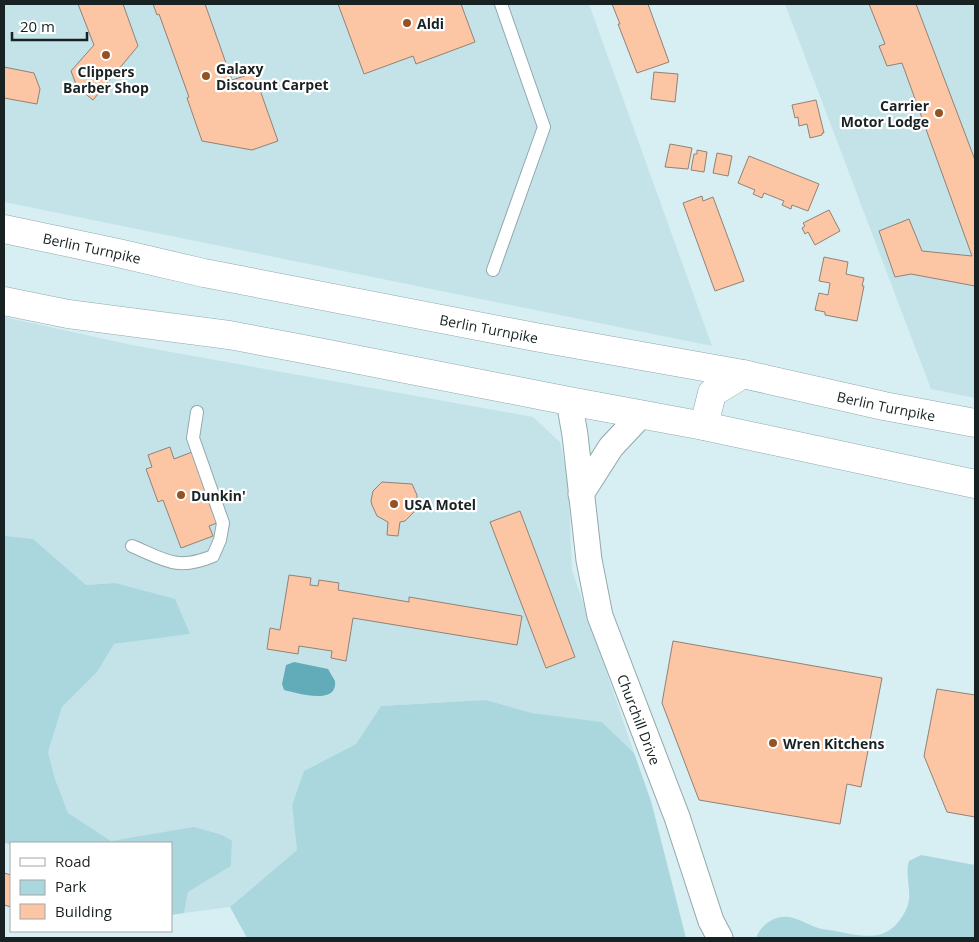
<svg xmlns="http://www.w3.org/2000/svg" width="979" height="942" font-family="'Open Sans',sans-serif">
  <rect width="100%" height="100%" fill="#d7eff3"/>
  <g fill="#c3e3e9">
    <path d="M 4,4 L 589,4 L 712,346 L 4,202 Z"/>
    <path d="M 785,4 L 975,4 L 975,398 L 931,389 Z"/>
    <path d="M 4,317 L 132,345 L 533,417 L 560,442 L 568,480 L 572,570 L 634,753 L 602,722 L 532,713 L 486,700 L 381,706 L 356,744 L 304,771 L 292,805 L 297,850 L 230,907 L 184,913 L 188,892 L 231,866 L 232,841 L 147,836 L 111,841 L 68,814 L 55,779 L 48,752 L 62,707 L 97,672 L 114,644 L 190,634 L 115,583 L 86,585 L 33,539 L 4,537 Z"/>
  </g>
  <g fill="#aad6de">
    <path d="M 4,536 L 33,539 L 86,585 L 115,583 L 175,599 L 190,634 L 114,644 L 97,672 L 62,707 L 48,752 L 55,779 L 68,813 L 111,841 L 194,827 L 222,835 L 232,841 L 231,866 L 188,892 L 184,913 L 171,915 L 171,843 L 11,844 L 4,843 Z"/>
    <path d="M 486,700 L 532,713 L 602,722 L 634,753 L 651,801 L 686,938 L 247,938 L 230,907 L 297,850 L 292,805 L 304,771 L 356,744 L 381,706 Z"/>
    <path d="M 921,855 L 975,865 L 975,938 L 756,938 C 761,924 777,913 793,918 C 801,920 809,925 818,928 C 825,930 833,930 840,932 C 870,938 890,941 906,910 C 914,894 904,877 909,861 Z"/>
  </g>
  <path fill="#62acb9" d="M 294,662 L 328,669 L 335,681 C 338,706 296,693 284,690 L 282,684 L 286,665 Z"/>
  <g fill="#fcc6a4" stroke="#928177">
    <path d="M 78,4 L 123,4 L 138,46 L 93,100 L 77,87 L 71,71 L 94,45 Z"/>
    <path d="M 153,4 L 205,4 L 232,80 L 254,73 L 278,141 L 252,150 L 202,141 L 187,98 L 189,97 L 159,14 L 157,15 Z"/>
    <path d="M 338,4 L 461,4 L 475,42 L 416,64 L 413,56 L 364,74 Z"/>
    <path d="M 612,4 L 648,4 L 669,62 L 637,73 L 618,24 L 620,24 Z"/>
    <path d="M 869,4 L 916,4 L 975,160 L 975,286 L 911,274 L 895,277 L 879,231 L 909,219 L 922,251 L 972,256 L 902,63 L 887,66 L 879,46 L 885,44 Z"/>
    <path d="M 4,67 L 34,73 L 40,89 L 37,104 L 4,98 Z"/>
    <path d="M 654,72 L 678,74 L 675,102 L 651,99 Z"/>
    <path d="M 816,100 L 824,133 L 822,133 L 822,135 L 810,138 L 807,124 L 799,126 L 798,117 L 795,118 L 792,105 Z"/>
    <path d="M 670,144 L 692,148 L 688,169 L 665,167 Z"/>
    <path d="M 697,150 L 707,152 L 704,172 L 691,170 L 694,154 L 697,154 Z"/>
    <path d="M 717,153 L 732,156 L 728,176 L 713,173 Z"/>
    <path d="M 749,156 L 819,184 L 808,211 L 792,205 L 791,209 L 782,205 L 784,201 L 764,193 L 762,198 L 753,194 L 755,190 L 738,183 Z"/>
    <path d="M 702,196 L 703,201 L 713,197 L 744,281 L 715,291 L 683,203 Z"/>
    <path d="M 829,210 L 840,231 L 815,245 L 808,232 L 805,234 L 802,228 L 805,226 L 803,223 Z"/>
    <path d="M 824,257 L 848,262 L 846,274 L 864,278 L 862,286 L 864,286 L 857,321 L 825,315 L 825,312 L 815,310 L 819,293 L 828,295 L 830,283 L 819,281 Z"/>
    <path d="M 170,447 L 174,459 L 192,452 L 206,490 L 204,491 L 217,523 L 209,526 L 213,536 L 181,548 L 163,500 L 158,502 L 146,469 L 152,467 L 148,455 Z"/>
    <path d="M 382,482 L 412,484 L 417,495 L 417,504 L 414,512 L 405,521 L 400,522 L 398,536 L 387,535 L 388,522 L 377,516 L 372,505 L 371,501 L 373,491 Z"/>
    <path d="M 520,511 L 575,657 L 546,668 L 490,522 Z"/>
    <path d="M 289,575 L 311,578 L 310,585 L 318,586 L 319,580 L 339,583 L 338,590 L 409,602 L 409,597 L 522,616 L 517,645 L 353,618 L 346,661 L 331,658 L 332,651 L 299,646 L 298,654 L 267,649 L 270,628 L 280,630 Z"/>
    <path d="M 673,641 L 882,678 L 861,787 L 847,784 L 840,824 L 699,800 L 662,703 Z"/>
    <path d="M 937,689 L 975,695 L 975,817 L 947,812 L 924,756 Z"/>
    <path d="M 4,873 L 11,875 L 11,907 L 4,905 Z"/>
  </g>
  <g fill="none" stroke-linecap="round" stroke-linejoin="round">
    <defs>
      <g id="service">
        <path d="M 493,270 L 544,127 L 501,4"/>
        <path d="M 132,546 C 165,560 177,571 213,556 L 220,540 L 223,523 L 193,438 L 197,412"/>
      </g>
      <g id="minor">
        <path id="s1" d="M 569,401 L 575,435 L 589,560 L 600,616 L 677,817 L 711,921 L 720,938"/>
        <path d="M 581,494 L 611,447 L 641,415"/>
      </g>
      <g id="trunk">
        <path id="s2" d="M 4,229 L 118,253 L 204,273 L 535,337 L 743,374 L 884,406 L 975,423"/>
        <path d="M 4,301 L 68,314 L 229,335 L 298,348 L 569,401 L 704,426 L 975,484"/>
        <path d="M 704,426 L 712,393 L 743,374"/>
      </g>
    </defs>
    <use href="#service" stroke="#91a8ab" stroke-width="14"/>
    <use href="#minor" stroke="#91a8ab" stroke-width="27"/>
    <use href="#trunk" stroke="#91a8ab" stroke-width="29"/>
    <use href="#service" stroke="#fff" stroke-width="12"/>
    <use href="#minor" stroke="#fff" stroke-width="25"/>
    <use href="#trunk" stroke="#fff" stroke-width="28"/>
  </g>
  <g fill="#965322" stroke="#fff" stroke-width="2">
    <circle cx="407" cy="23" r="5"/>
    <circle cx="106" cy="55" r="5"/>
    <circle cx="206" cy="76" r="5"/>
    <circle cx="939" cy="113" r="5"/>
    <circle cx="181" cy="495" r="5"/>
    <circle cx="394" cy="504" r="5"/>
    <circle cx="773" cy="743" r="5"/>
  </g>
  <g text-anchor="middle" dominant-baseline="central" stroke-width="4.5" stroke-linejoin="round" paint-order="stroke">
    <g font-size="14" font-weight="bold" fill="#192223" stroke="#fff" text-anchor="start">
      <text x="417" y="23">Aldi</text>
      <text x="216" y="68">Galaxy<tspan x="216" dy="16">Discount Carpet</tspan></text>
      <text x="106" y="71" text-anchor="middle">Clippers<tspan x="106" dy="16">Barber Shop</tspan></text>
      <text x="929" y="105" text-anchor="end">Carrier<tspan x="929" dy="16">Motor Lodge</tspan></text>
      <text x="191" y="495">Dunkin'</text>
      <text x="404" y="504">USA Motel</text>
      <text x="783" y="743">Wren Kitchens</text>
    </g>
    <g font-size="14" fill="#192223" stroke="#fff">
      <text stroke="none"><textPath href="#s2" startOffset="90">Berlin Turnpike</textPath></text>
      <text stroke="none"><textPath href="#s2" startOffset="495">Berlin Turnpike</textPath></text>
      <text stroke="none"><textPath href="#s2" startOffset="900">Berlin Turnpike</textPath></text>
      <text stroke="none"><textPath href="#s1" startOffset="328">Churchill Drive</textPath></text>
    </g>
  </g>
  <rect width="979" height="942" fill="none" stroke="#192223" stroke-width="10"/>
  <rect x="10" y="842" width="162" height="90" fill="#ffffff" stroke="#a3a7a7"/>
  <rect x="20" y="858" width="25" height="8" fill="#ffffff" stroke="#a3a7a7"/>
  <text x="55" y="867" font-size="15" fill="#192223">Road</text>
  <rect x="20" y="880" width="25" height="15" fill="#aad6de" stroke="#a3a7a7"/>
  <text x="55" y="892" font-size="15" fill="#192223">Park</text>
  <rect x="20" y="904" width="25" height="15" fill="#fcc6a4" stroke="#a3a7a7"/>
  <text x="55" y="917" font-size="15" fill="#192223">Building</text>
  <path d="M12 32v8h75v-8" fill="none" stroke="#192223" stroke-width="2.5"/>
  <text x="20" y="32" font-size="15" fill="#192223" stroke="#ffffff" stroke-width="4" paint-order="stroke">20 m</text>
</svg>
